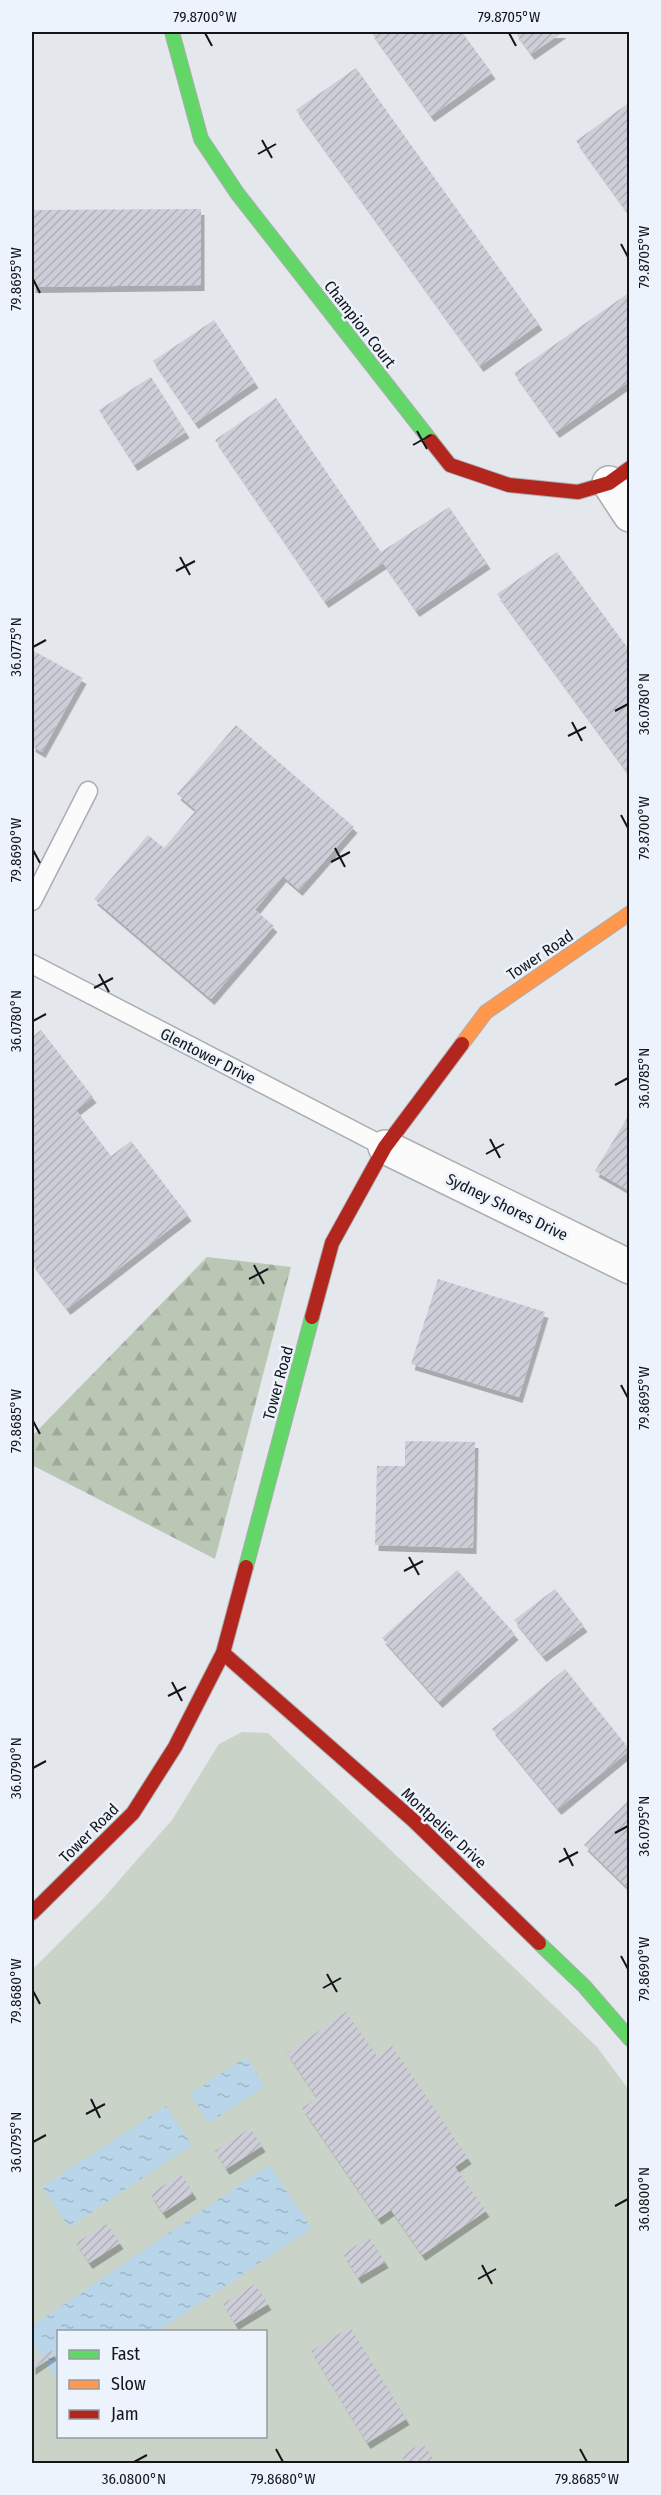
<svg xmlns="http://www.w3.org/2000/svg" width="661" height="2495" font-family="'Fira Sans Condensed',sans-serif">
  <defs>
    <pattern id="forest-firs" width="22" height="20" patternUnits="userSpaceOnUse" patternTransform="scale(1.5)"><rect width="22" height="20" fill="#bac7b5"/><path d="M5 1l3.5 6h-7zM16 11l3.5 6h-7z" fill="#9faa9b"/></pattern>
    <pattern id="water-ripples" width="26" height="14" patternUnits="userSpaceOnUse" patternTransform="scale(1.5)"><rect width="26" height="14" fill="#b8d5ea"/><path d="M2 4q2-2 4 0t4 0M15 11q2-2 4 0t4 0" fill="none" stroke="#9db6c8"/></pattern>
    <pattern id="building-hatch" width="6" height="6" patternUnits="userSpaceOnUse" patternTransform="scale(1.5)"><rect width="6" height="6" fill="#ceced9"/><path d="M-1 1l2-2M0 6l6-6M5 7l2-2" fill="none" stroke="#b0b0ba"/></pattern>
    <filter id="shadow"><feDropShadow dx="3.5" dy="6" stdDeviation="0" flood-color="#0004"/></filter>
  </defs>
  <rect width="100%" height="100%" fill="#e4e7ec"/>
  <path fill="url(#forest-firs)" d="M 207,1257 L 291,1267 L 215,1559 L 32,1465 L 32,1436 Z"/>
  <path fill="#cad3c8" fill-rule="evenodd" d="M 242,1732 L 268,1733 L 597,2047 L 629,2090 L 629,2463 L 32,2464 L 32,1970 L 101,1901 L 172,1820 L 219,1744 ZM 58,2332 L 266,2332 L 266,2436 L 58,2436 Z"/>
  <g fill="url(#water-ripples)">
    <path d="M 246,2057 L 265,2086 L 209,2123 L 190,2094 Z"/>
    <path d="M 166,2106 L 192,2145 L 69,2227 L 42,2187 Z"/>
    <path d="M 269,2165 L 312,2228 L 158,2331 L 58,2332 L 58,2382 L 32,2342 L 32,2326 Z"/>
  </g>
  <g fill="url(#building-hatch)" filter="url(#shadow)">
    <path d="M 371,32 L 462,32 L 492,73 L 431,116 Z"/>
    <path d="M 515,32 L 563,32 L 531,54 Z"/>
    <path d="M 356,68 L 539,324 L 480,366 L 296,110 Z"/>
    <path d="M 630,102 L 630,216 L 576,141 Z"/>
    <path d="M 201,209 L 201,285 L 32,287 L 32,210 Z"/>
    <path d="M 630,292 L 630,381 L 556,432 L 514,373 Z"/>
    <path d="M 214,320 L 255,382 L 195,423 L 153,361 Z"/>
    <path d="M 151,377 L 186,432 L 134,465 L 99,410 Z"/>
    <path d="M 276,398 L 381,552 L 449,507 L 487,563 L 416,611 L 383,563 L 325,602 L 215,440 Z"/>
    <path d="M 557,552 L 630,651 L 630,776 L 497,594 Z"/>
    <path d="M 32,650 L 83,678 L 42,752 L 32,746 Z"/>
    <path d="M 236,725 L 354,827 L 299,890 L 283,876 L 255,910 L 274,926 L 211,999 L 94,899 L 148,835 L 164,848 L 196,810 L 177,794 Z"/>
    <path d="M 41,1030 L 93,1097 L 76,1110 L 111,1156 L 131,1141 L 188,1215 L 67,1309 L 32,1263 L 32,1037 Z"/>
    <path d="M 630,1113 L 630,1191 L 595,1171 Z"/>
    <path d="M 438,1279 L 545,1312 L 519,1397 L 411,1364 Z"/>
    <path d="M 405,1441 L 475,1442 L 473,1548 L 375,1545 L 377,1466 L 405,1466 Z"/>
    <path d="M 457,1570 L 515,1634 L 439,1702 L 382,1638 Z"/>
    <path d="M 555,1589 L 584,1626 L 543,1656 L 514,1620 Z"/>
    <path d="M 565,1669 L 630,1750 L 558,1809 L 492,1729 Z"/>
    <path d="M 630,1799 L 630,1890 L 584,1845 Z"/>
    <path d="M 346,2012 L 377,2056 L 392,2046 L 468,2158 L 455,2167 L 486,2211 L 422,2255 L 391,2210 L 378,2219 L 302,2108 L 317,2098 L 287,2053 Z"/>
    <path d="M 250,2128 L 262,2146 L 226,2169 L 215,2151 Z"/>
    <path d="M 181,2174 L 193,2193 L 163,2213 L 150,2194 Z"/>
    <path d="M 107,2224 L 120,2243 L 89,2263 L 76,2243 Z"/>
    <path d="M 369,2237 L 385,2262 L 358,2278 L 343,2254 Z"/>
    <path d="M 255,2284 L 268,2304 L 235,2324 L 223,2304 Z"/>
    <path d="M 350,2327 L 406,2419 L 367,2443 L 311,2351 Z"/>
    <path d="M 51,2350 L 54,2354 L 32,2369 L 32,2362 Z"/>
    <path d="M 423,2443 L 436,2464 L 406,2464 L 401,2455 Z"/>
  </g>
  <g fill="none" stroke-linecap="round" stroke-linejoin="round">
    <defs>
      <g id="lane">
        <path d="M 32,901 L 88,791"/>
        <path d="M 32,964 L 385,1147"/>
      </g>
      <g id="street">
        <path d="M 609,483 L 630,515"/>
        <path d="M 385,1147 L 630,1267"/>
      </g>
      <g id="fast">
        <path d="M 172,32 L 201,139 L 237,193 L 431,441"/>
        <path d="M 246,1567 L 312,1317"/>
        <path d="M 539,1943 L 584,1986 L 630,2039"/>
      </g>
      <path id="slow" d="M 462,1044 L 486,1012 L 630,913"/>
      <g id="jam">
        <path d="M 431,441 L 450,465 L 509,485 L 578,492 L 609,483 L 630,468"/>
        <path d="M 312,1317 L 332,1243 L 385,1147 L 462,1044"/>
        <path d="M 223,1653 L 414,1821 L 539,1943"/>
        <path d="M 32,1913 L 133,1813 L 175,1747 L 223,1653 L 246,1567"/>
      </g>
    </defs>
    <use href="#lane" stroke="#abadb1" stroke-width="21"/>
    <use href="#street" stroke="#abadb1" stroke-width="36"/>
    <use href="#fast" stroke="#abadb1" stroke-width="16"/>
    <use href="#slow" stroke="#abadb1" stroke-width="16"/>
    <use href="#jam" stroke="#abadb1" stroke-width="16"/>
    <use href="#lane" stroke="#fbfbfc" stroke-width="18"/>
    <use href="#street" stroke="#fbfbfc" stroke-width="33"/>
    <use href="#fast" stroke="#63d668" stroke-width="14"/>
    <use href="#slow" stroke="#ff974d" stroke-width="14"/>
    <use href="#jam" stroke="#b3261e" stroke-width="14"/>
  </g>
  <path fill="none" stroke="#141619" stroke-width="2" d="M 205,33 L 212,46M 509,33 L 516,46M 262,140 L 272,158M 258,154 L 276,144M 621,244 L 628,257M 33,279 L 40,293M 417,431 L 427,449M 413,445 L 431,435M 180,557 L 190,575M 176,571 L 195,561M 33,647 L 46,640M 615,711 L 628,704M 572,722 L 582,741M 568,736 L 586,727M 621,815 L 628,828M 335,848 L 345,867M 33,850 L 40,863M 331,862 L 350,852M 99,974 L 109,992M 94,988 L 113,978M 33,1021 L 46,1014M 615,1085 L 628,1078M 490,1139 L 500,1158M 486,1154 L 504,1144M 254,1265 L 264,1284M 249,1279 L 268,1269M 621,1385 L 628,1398M 33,1421 L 40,1434M 409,1557 L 419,1575M 404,1571 L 423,1561M 172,1682 L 182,1701M 168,1696 L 186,1687M 33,1768 L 46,1761M 615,1833 L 628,1826M 564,1848 L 573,1866M 559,1862 L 578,1852M 621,1956 L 628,1969M 327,1974 L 337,1992M 323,1988 L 341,1978M 33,1991 L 40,2004M 91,2099 L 100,2118M 86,2114 L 105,2104M 33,2142 L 46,2135M 615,2206 L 628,2199M 482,2265 L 492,2284M 478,2279 L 496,2269M 276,2449 L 283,2462M 580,2449 L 587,2462M 134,2462 L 147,2455"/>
  <g text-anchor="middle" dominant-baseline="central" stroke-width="5" stroke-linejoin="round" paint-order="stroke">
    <g font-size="16" fill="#141619" stroke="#edf3fc">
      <text transform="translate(360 324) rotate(52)">Champion Court</text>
      <text transform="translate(540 955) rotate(-34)">Tower Road</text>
      <text transform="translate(208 1056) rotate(27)">Glentower Drive</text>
      <text transform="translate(507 1207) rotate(26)">Sydney Shores Drive</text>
      <text transform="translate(278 1383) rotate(-75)">Tower Road</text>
      <text transform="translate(444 1828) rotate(43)">Montpelier Drive</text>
      <text transform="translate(89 1833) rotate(-45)">Tower Road</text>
    </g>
  </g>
  <rect width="661" height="2495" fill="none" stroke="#edf3fc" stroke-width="66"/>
  <rect x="57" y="2330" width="210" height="108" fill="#edf3fc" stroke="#969ba1" stroke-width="1.5"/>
  <rect x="69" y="2350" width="30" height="9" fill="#63d668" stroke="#969ba1" stroke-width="1.5"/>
  <text x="111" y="2360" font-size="18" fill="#141619">Fast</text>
  <rect x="69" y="2380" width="30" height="9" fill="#ff974d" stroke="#969ba1" stroke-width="1.5"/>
  <text x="111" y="2390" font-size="18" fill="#141619">Slow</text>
  <rect x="69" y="2410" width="30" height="9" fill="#b3261e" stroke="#969ba1" stroke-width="1.5"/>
  <text x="111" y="2420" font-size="18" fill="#141619">Jam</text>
  <rect x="33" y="33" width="595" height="2429" fill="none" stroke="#141619" stroke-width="2"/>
  <g font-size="15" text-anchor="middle" fill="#141619">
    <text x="205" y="22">79.8700°W</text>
    <text x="509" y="22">79.8705°W</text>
    <text transform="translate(644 257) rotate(-90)" y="5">79.8705°W</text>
    <text transform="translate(16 279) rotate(-90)" y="5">79.8695°W</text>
    <text transform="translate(16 647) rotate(-90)" y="5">36.0775°N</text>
    <text transform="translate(644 704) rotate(-90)" y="5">36.0780°N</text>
    <text transform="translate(644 828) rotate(-90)" y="5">79.8700°W</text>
    <text transform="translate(16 850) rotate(-90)" y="5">79.8690°W</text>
    <text transform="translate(16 1021) rotate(-90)" y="5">36.0780°N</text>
    <text transform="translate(644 1078) rotate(-90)" y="5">36.0785°N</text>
    <text transform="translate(644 1398) rotate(-90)" y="5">79.8695°W</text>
    <text transform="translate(16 1421) rotate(-90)" y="5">79.8685°W</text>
    <text transform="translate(16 1768) rotate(-90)" y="5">36.0790°N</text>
    <text transform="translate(644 1826) rotate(-90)" y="5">36.0795°N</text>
    <text transform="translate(644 1969) rotate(-90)" y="5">79.8690°W</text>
    <text transform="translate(16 1991) rotate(-90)" y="5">79.8680°W</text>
    <text transform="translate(16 2142) rotate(-90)" y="5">36.0795°N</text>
    <text transform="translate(644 2199) rotate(-90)" y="5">36.0800°N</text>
    <text x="134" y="2484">36.0800°N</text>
    <text x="283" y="2484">79.8680°W</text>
    <text x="587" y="2484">79.8685°W</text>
  </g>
</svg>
